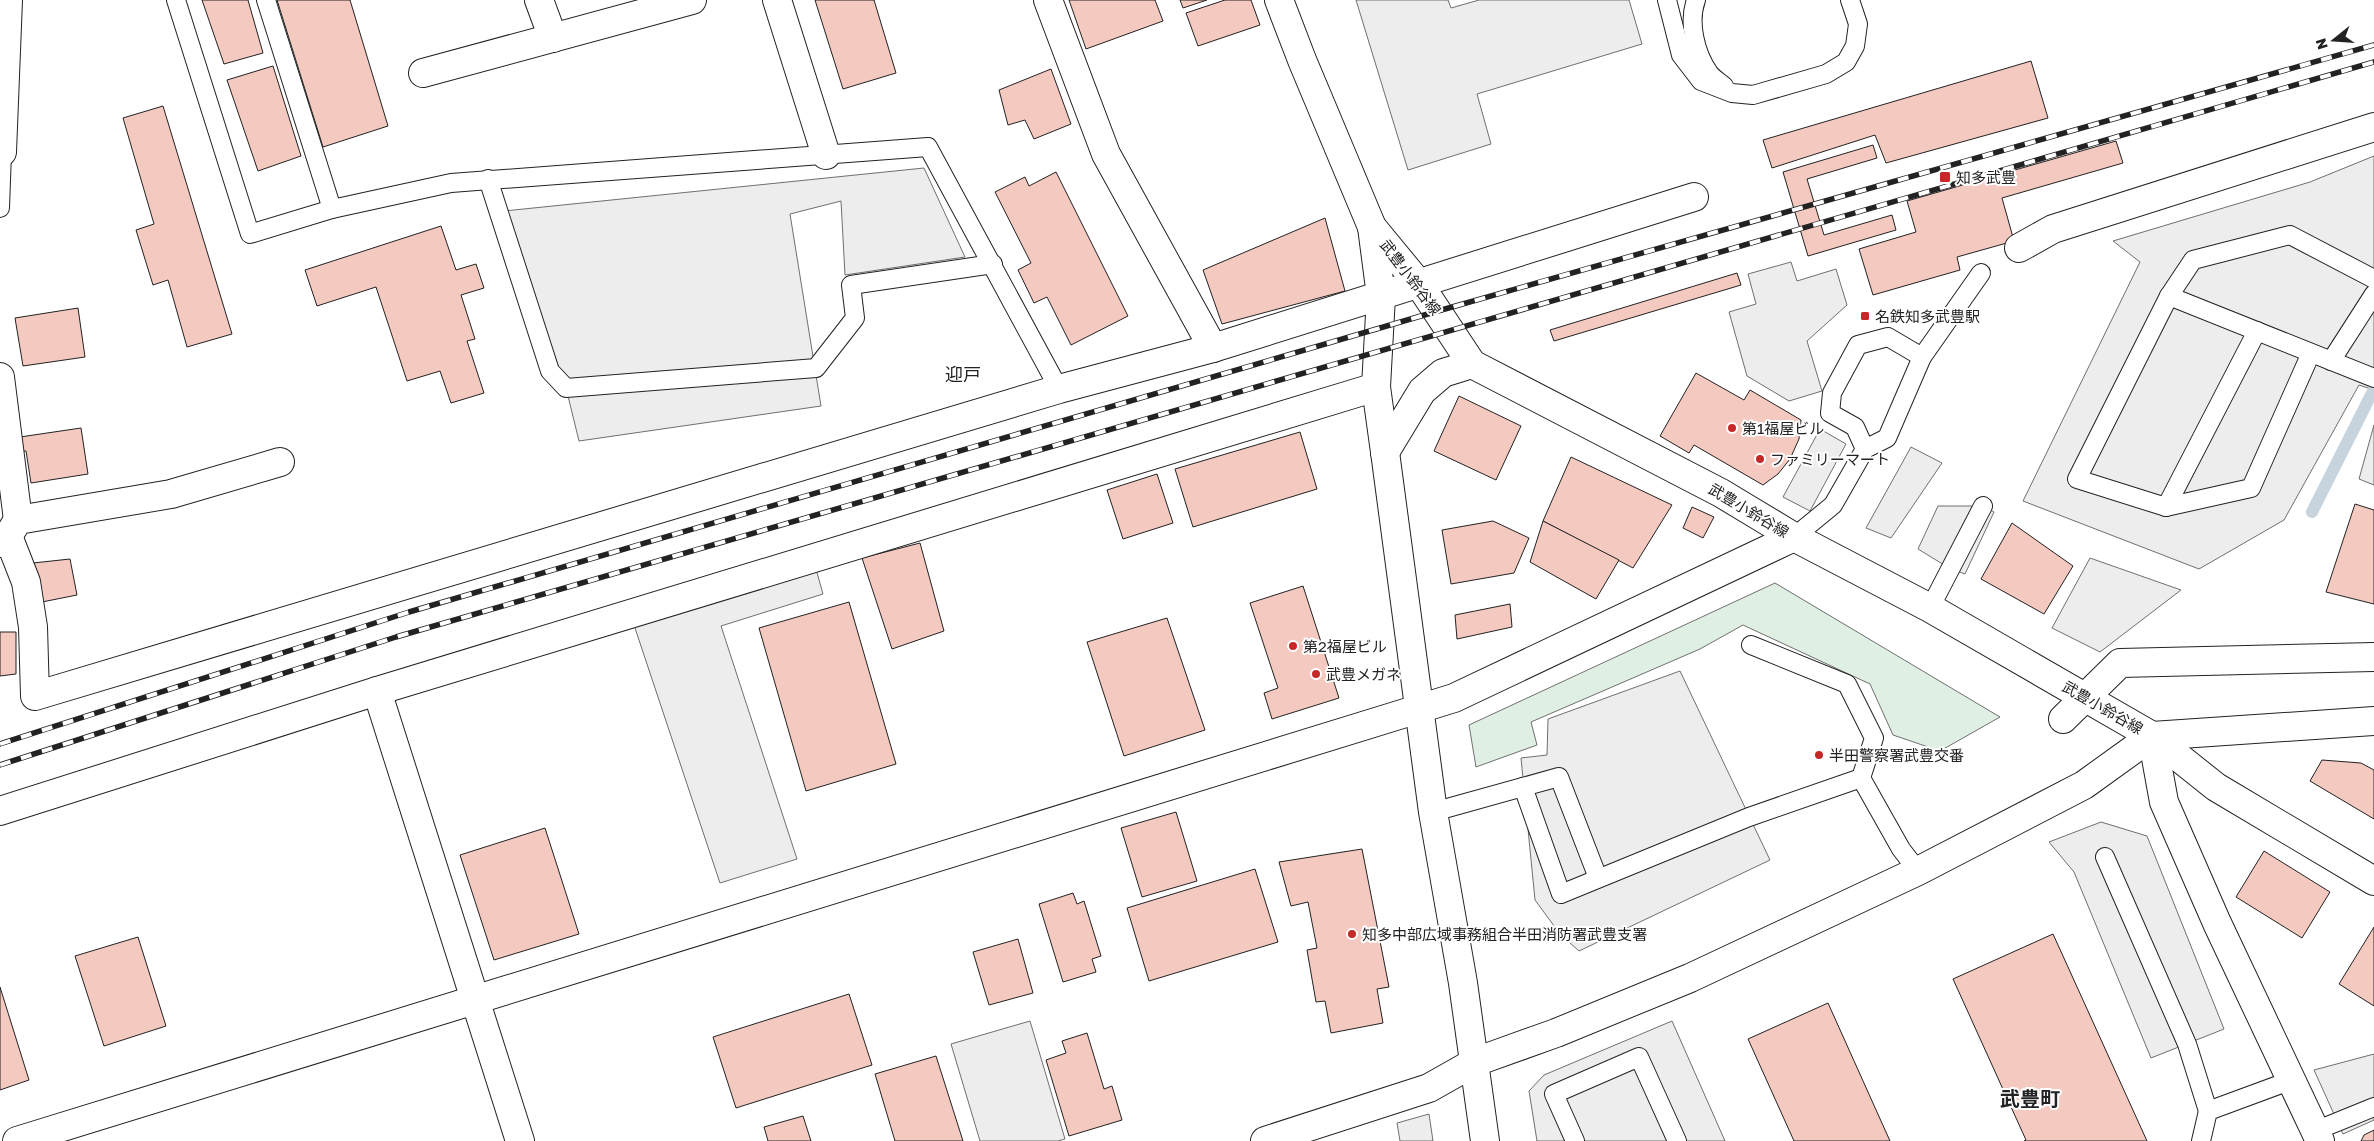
<svg xmlns="http://www.w3.org/2000/svg" width="2374" height="1141" font-family="'Golos Text','Noto Sans JP',sans-serif">
  <rect width="100%" height="100%" fill="#fff"/>
  <path fill="#e0efe3" stroke="#6f6f6f" d="M 1775,583 L 2000,717 L 1940,751 L 1893,735 L 1870,684 L 1743,625 L 1700,649 L 1531,722 L 1537,745 L 1476,767 L 1469,725 Z"/>
  <g fill="#ededed" stroke="#6f6f6f">
    <path d="M 1356,0 L 1448,0 L 1451,8 L 1479,0 L 1629,0 L 1642,44 L 1477,94 L 1491,144 L 1408,170 Z"/>
    <path d="M 2374,156 L 2374,390 L 2359,385 L 2284,520 L 2199,569 L 2023,501 L 2140,262 L 2113,241 L 2310,182 Z"/>
    <path d="M 924,168 L 965,257 L 845,275 L 841,201 L 790,214 L 821,406 L 579,441 L 566,388 L 504,211 Z"/>
    <path d="M 1791,262 L 1797,281 L 1836,269 L 1847,305 L 1807,341 L 1822,391 L 1789,401 L 1747,376 L 1729,312 L 1756,304 L 1748,274 Z"/>
    <path d="M 2374,425 L 2374,485 L 2359,479 Z"/>
    <path d="M 1820,429 L 1846,444 L 1810,511 L 1783,497 Z"/>
    <path d="M 1911,447 L 1942,463 L 1891,538 L 1866,528 Z"/>
    <path d="M 1938,506 L 1983,506 L 1994,512 L 1965,574 L 1949,568 L 1918,549 Z"/>
    <path d="M 2090,558 L 2181,590 L 2100,652 L 2052,628 Z"/>
    <path d="M 814,562 L 823,594 L 721,626 L 797,859 L 720,883 L 633,622 Z"/>
    <path d="M 1680,671 L 1770,860 L 1579,951 L 1560,934 L 1535,900 L 1521,758 L 1547,755 L 1548,719 Z"/>
    <path d="M 2101,822 L 2147,836 L 2224,1029 L 2151,1058 L 2074,872 L 2049,842 Z"/>
    <path d="M 1030,1021 L 1065,1139 L 1058,1141 L 980,1141 L 951,1044 Z"/>
    <path d="M 1672,1021 L 1725,1141 L 1537,1141 L 1529,1091 L 1544,1075 Z"/>
    <path d="M 2374,1054 L 2374,1120 L 2343,1134 L 2314,1070 Z"/>
    <path d="M 1429,1114 L 1433,1141 L 1400,1141 L 1397,1123 Z"/>
  </g>
  <g fill="none" stroke-linecap="round" stroke-linejoin="round">
    <path stroke="#c7d3dd" stroke-width="12" d="M 2312,512 L 2372,393"/>
  </g>
  <g fill="#f3c9c0" stroke="#222">
    <path d="M 202,0 L 248,0 L 263,53 L 224,64 Z"/>
    <path d="M 277,0 L 350,0 L 388,126 L 323,147 Z"/>
    <path d="M 815,0 L 874,0 L 896,73 L 843,89 Z"/>
    <path d="M 1069,0 L 1155,0 L 1163,21 L 1086,49 Z"/>
    <path d="M 1180,0 L 1207,0 L 1183,8 Z"/>
    <path d="M 1225,0 L 1251,0 L 1260,25 L 1198,46 L 1186,13 Z"/>
    <path d="M 2031,61 L 2048,118 L 1886,163 L 1875,135 L 1772,168 L 1763,140 Z"/>
    <path d="M 273,66 L 301,156 L 258,171 L 227,80 Z"/>
    <path d="M 1051,69 L 1071,124 L 1034,139 L 1025,120 L 1008,125 L 999,90 Z"/>
    <path d="M 163,106 L 232,334 L 187,347 L 168,280 L 153,285 L 136,230 L 154,224 L 123,118 Z"/>
    <path d="M 2116,141 L 2123,163 L 2002,198 L 2014,241 L 1957,257 L 1960,270 L 1873,295 L 1859,249 L 1916,232 L 1907,201 Z"/>
    <path d="M 1873,145 L 1877,158 L 1807,179 L 1824,235 L 1892,215 L 1896,230 L 1808,256 L 1783,172 Z"/>
    <path d="M 1056,172 L 1128,316 L 1071,345 L 1047,297 L 1034,303 L 1018,270 L 1031,263 L 995,192 L 1025,177 L 1029,186 Z"/>
    <path d="M 1325,218 L 1345,291 L 1222,324 L 1203,270 Z"/>
    <path d="M 441,226 L 456,270 L 476,264 L 484,288 L 461,295 L 475,339 L 467,341 L 484,393 L 451,403 L 440,371 L 407,381 L 376,287 L 317,306 L 305,270 Z"/>
    <path d="M 1737,273 L 1741,285 L 1554,341 L 1550,330 Z"/>
    <path d="M 78,308 L 85,357 L 23,366 L 15,318 Z"/>
    <path d="M 1696,373 L 1744,400 L 1750,390 L 1801,420 L 1799,439 L 1790,459 L 1778,474 L 1763,485 L 1694,445 L 1689,453 L 1660,436 Z"/>
    <path d="M 1459,396 L 1521,426 L 1496,480 L 1434,451 Z"/>
    <path d="M 81,428 L 88,474 L 31,483 L 26,451 L 22,451 L 20,437 Z"/>
    <path d="M 1300,432 L 1317,489 L 1193,527 L 1175,469 Z"/>
    <path d="M 1571,457 L 1672,505 L 1633,568 L 1543,521 Z"/>
    <path d="M 1157,474 L 1173,523 L 1123,539 L 1107,490 Z"/>
    <path d="M 2355,504 L 2374,510 L 2374,604 L 2326,592 Z"/>
    <path d="M 1692,507 L 1714,517 L 1703,538 L 1683,528 Z"/>
    <path d="M 1493,521 L 1529,538 L 1514,573 L 1451,584 L 1442,530 Z"/>
    <path d="M 1543,521 L 1619,560 L 1596,599 L 1530,562 Z"/>
    <path d="M 2012,523 L 2073,566 L 2044,614 L 1981,579 Z"/>
    <path d="M 920,543 L 944,631 L 892,649 L 862,558 Z"/>
    <path d="M 70,559 L 77,595 L 42,602 L 33,563 Z"/>
    <path d="M 1303,586 L 1339,698 L 1272,719 L 1264,693 L 1278,688 L 1250,603 Z"/>
    <path d="M 849,602 L 896,764 L 806,791 L 759,628 Z"/>
    <path d="M 1510,604 L 1512,627 L 1457,639 L 1455,615 Z"/>
    <path d="M 1167,618 L 1205,730 L 1124,756 L 1087,642 Z"/>
    <path d="M 0,632 L 16,632 L 16,674 L 0,676 Z"/>
    <path d="M 2322,760 L 2361,763 L 2374,770 L 2374,819 L 2310,781 Z"/>
    <path d="M 1176,812 L 1197,881 L 1142,897 L 1121,828 Z"/>
    <path d="M 545,828 L 579,934 L 494,960 L 460,855 Z"/>
    <path d="M 1362,849 L 1389,987 L 1377,989 L 1383,1023 L 1331,1033 L 1325,1001 L 1316,1002 L 1307,950 L 1317,948 L 1308,902 L 1291,906 L 1279,862 Z"/>
    <path d="M 2264,851 L 2330,892 L 2302,938 L 2236,897 Z"/>
    <path d="M 1255,869 L 1278,942 L 1149,981 L 1127,908 Z"/>
    <path d="M 1073,893 L 1077,904 L 1084,901 L 1101,956 L 1092,959 L 1096,972 L 1063,982 L 1039,904 Z"/>
    <path d="M 2374,927 L 2374,1006 L 2339,984 Z"/>
    <path d="M 2053,934 L 2147,1141 L 2024,1141 L 2026,1140 L 1953,979 Z"/>
    <path d="M 138,937 L 166,1026 L 104,1046 L 75,956 Z"/>
    <path d="M 1018,939 L 1033,993 L 989,1005 L 973,952 Z"/>
    <path d="M 0,987 L 29,1080 L 0,1090 Z"/>
    <path d="M 849,994 L 872,1065 L 736,1108 L 713,1037 Z"/>
    <path d="M 1828,1003 L 1890,1141 L 1794,1141 L 1748,1039 Z"/>
    <path d="M 1087,1033 L 1104,1089 L 1112,1086 L 1122,1120 L 1069,1136 L 1046,1060 L 1066,1053 L 1062,1041 Z"/>
    <path d="M 936,1056 L 963,1141 L 895,1141 L 875,1074 Z"/>
    <path d="M 803,1116 L 811,1141 L 768,1141 L 764,1127 Z"/>
    <path d="M 2374,1130 L 2374,1141 L 2361,1141 L 2364,1135 Z"/>
  </g>
  <g fill="none" stroke-linecap="round" stroke-linejoin="round">
    <defs>
      <g id="service">
        <path d="M 176,0 L 250,234 L 332,209 L 451,183 L 928,147 L 1059,389"/>
        <path d="M 266,0 L 332,209"/>
        <path d="M 1667,0 L 1681,55 L 1701,81 L 1732,93 L 1753,95 L 1826,74 L 1846,62 L 1855,46 L 1858,24 L 1850,0"/>
        <path d="M 1696,0 C 1688,22 1695,53 1709,73 C 1713,78 1719,82 1724,86"/>
        <path d="M 488,179 L 550,371 L 566,388 L 816,368 L 855,318 L 851,285 L 993,264"/>
        <path d="M 0,208 L 2,152"/>
        <path d="M 2169,296 L 2193,260 L 2290,235 L 2374,279"/>
        <path d="M 2311,353 L 2251,488 L 2166,507 L 2077,479 L 2169,296 L 2374,378"/>
        <path d="M 1922,357 L 1981,273"/>
        <path d="M 2331,361 L 2374,294"/>
        <path d="M 2166,507 L 2257,331"/>
        <path d="M 1794,537 L 1833,505 L 1865,449 L 1887,438 L 1922,357 L 1888,337 L 1858,345 L 1832,393 L 1830,413 L 1855,427 L 1865,449"/>
        <path d="M 1930,608 L 1983,506"/>
        <path d="M 1751,645 L 1847,684 L 1874,738 L 1861,778"/>
        <path d="M 1523,787 L 1561,894 L 1749,817 L 1861,778 L 1901,849 L 1918,871"/>
        <path d="M 1433,812 L 1559,777 L 1598,878"/>
        <path d="M 2105,857 L 2187,1044 L 2208,1111"/>
        <path d="M 2315,1131 L 2374,1107"/>
        <path d="M 1575,1141 L 1554,1094 L 1639,1057 L 1677,1141"/>
        <path d="M 2201,1141 L 2208,1111 L 2292,1080"/>
      </g>
      <g id="pedestrian">
        <path d="M 2019,248 L 2053,229 L 2374,127"/>
        <path d="M 2063,719 L 2120,663 L 2374,657"/>
      </g>
      <g id="minor">
        <path d="M 539,0 L 553,38"/>
        <path d="M 777,0 L 826,155"/>
        <path d="M 1048,0 L 1106,154 L 1213,348"/>
        <path d="M 423,73 L 692,0"/>
        <path d="M 2,152 L 8,0"/>
        <path d="M 1372,227 L 1381,296 L 1376,387 L 1385,452"/>
        <path d="M 0,377 L 18,520"/>
        <path d="M 1385,452 L 1422,391 L 1443,373 L 1472,364"/>
        <path d="M 8,536 L 26,582 L 33,627 L 35,696 L 1059,389 L 1213,348 L 1694,197"/>
        <path d="M 0,543 L 8,536 L 18,520 L 171,494 L 280,462"/>
        <path d="M 377,691 L 520,1141"/>
        <path d="M 2152,736 L 2164,802 L 2217,923 L 2320,1141"/>
        <path d="M 0,811 L 377,691 L 1376,387"/>
        <path d="M 17,1141 L 1454,698 L 1794,537"/>
      </g>
      <g id="tertiary">
        <path d="M 1385,452 L 1433,812 L 1463,983 L 1485,1141"/>
        <path d="M 1265,1141 L 1429,1088 L 1475,1062 L 1556,1033 L 1690,978 L 1918,871 L 2084,785 L 2152,736 L 2374,721"/>
      </g>
      <path id="primary" d="M 1279,0 L 1302,60 L 1372,227 L 1419,284 L 1472,364 L 1721,493 L 1794,537 L 1930,608 L 2152,736 L 2216,787 L 2374,881"/>
    </defs>
    <use href="#service" stroke="#222" stroke-width="20"/>
    <use href="#pedestrian" stroke="#222" stroke-width="30"/>
    <use href="#minor" stroke="#222" stroke-width="30"/>
    <use href="#tertiary" stroke="#222" stroke-width="30"/>
    <use href="#primary" stroke="#222" stroke-width="30"/>
    <use href="#service" stroke="#fff" stroke-width="18"/>
    <use href="#pedestrian" stroke="#fff" stroke-width="28"/>
    <use href="#minor" stroke="#fff" stroke-width="28"/>
    <use href="#tertiary" stroke="#fff" stroke-width="28"/>
    <use href="#primary" stroke="#fff" stroke-width="28"/>
    <defs>
      <g id="rail">
        <path d="M 0,744 L 409,612 L 1438,311 L 2374,45"/>
        <path d="M 0,765 L 396,637 L 2374,62"/>
      </g>
    </defs>
    <use href="#rail" stroke="#222" stroke-width="5.5"/>
    <use href="#rail" stroke="#fff" stroke-width="4" stroke-dasharray="11" stroke-linecap="butt"/>
  </g>
  <g fill="#c62828" stroke="#fff" stroke-width="2">
    <rect x="1939" y="171" width="12" height="12" rx="2.5"/>
    <rect x="1860" y="311" width="10" height="10" rx="2.5"/>
    <circle cx="1732" cy="428" r="5"/>
    <circle cx="1760" cy="459" r="5"/>
    <circle cx="1293" cy="646" r="5"/>
    <circle cx="1316" cy="674" r="5"/>
    <circle cx="1819" cy="755" r="5"/>
    <circle cx="1352" cy="934" r="5"/>
  </g>
  <g text-anchor="middle" dominant-baseline="central" stroke-width="4" stroke-linejoin="round" paint-order="stroke">
    <g font-size="15" fill="#222" stroke="#fff" text-anchor="start">
      <text x="1956" y="177">知多武豊</text>
      <text x="1875" y="316">名鉄知多武豊駅</text>
      <text x="1742" y="428">第1福屋ビル</text>
      <text x="1770" y="459">ファミリーマート</text>
      <text x="1303" y="646">第2福屋ビル</text>
      <text x="1326" y="674">武豊メガネ</text>
      <text x="1829" y="755">半田警察署武豊交番</text>
      <text x="1362" y="934">知多中部広域事務組合半田消防署武豊支署</text>
    </g>
    <g font-size="15" fill="#222" stroke="#fff">
      <text transform="translate(1411 277) rotate(53)">武豊小鈴谷線</text>
      <text transform="translate(1749 510) rotate(31)">武豊小鈴谷線</text>
      <text transform="translate(2103 707) rotate(30)">武豊小鈴谷線</text>
    </g>
    <g font-size="18" fill="#222" stroke="#fff">
      <text x="963" y="374">迎戸</text>
    </g>
    <g font-size="20" font-weight="bold" fill="#222" stroke="#fff">
      <text x="2030" y="1098">武豊町</text>
    </g>
  </g>
  <g transform="translate(2334 40) rotate(253)" stroke="#ffffff" stroke-width="4" paint-order="stroke">
  <path d="M0-4L9 19L0 12L-9 19Z" fill="#222222"/>
  <text y="-8" font-size="14" font-weight="bold" text-anchor="middle" fill="#222222">N</text>
  </g>
</svg>
